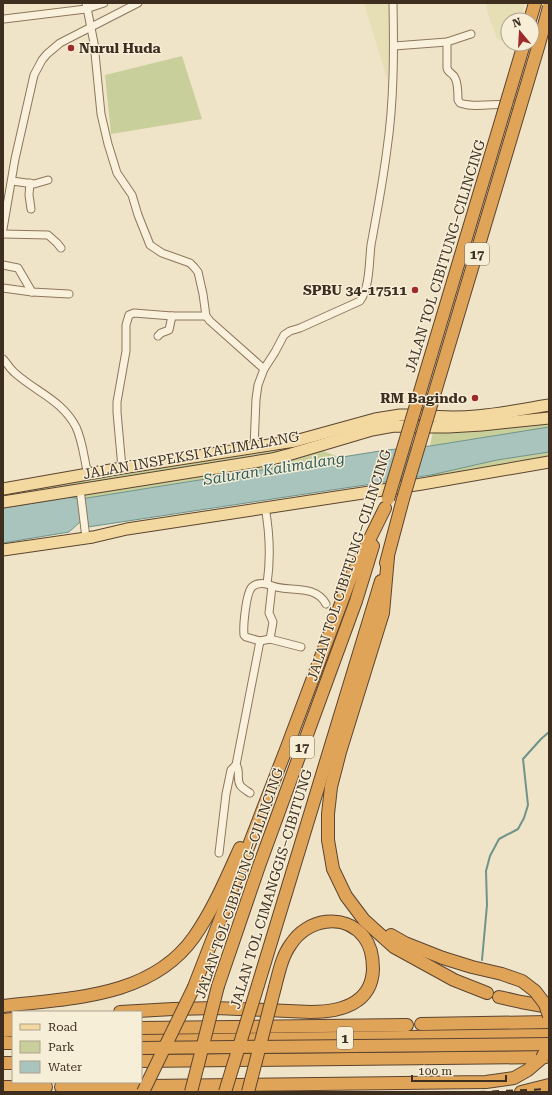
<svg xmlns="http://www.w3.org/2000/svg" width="552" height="1095" font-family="'Roboto Serif',serif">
  <rect width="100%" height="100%" fill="#f0e4c8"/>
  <g fill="#e6deb5">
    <path d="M 364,3 L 392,3 L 388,82 Z"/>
    <path d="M 486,3 L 525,3 L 521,20 L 508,20 L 508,43 L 497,39 L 488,15 Z"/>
  </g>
  <g fill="#c9cf9b">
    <path d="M 182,56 L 202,119 L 111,134 L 105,75 Z"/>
    <path d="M 549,418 L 549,427 L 430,446 L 434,427 Z"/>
    <path d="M 311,437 L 314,447 L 339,457 L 81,499 L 69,497 L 3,508 L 3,489 Z"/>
    <path d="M 549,452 L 549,462 L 422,484 L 431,475 L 497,460 Z"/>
  </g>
  <path fill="#a9c4bc" stroke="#6f938a" d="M 549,427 L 549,452 L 497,460 L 431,475 L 88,527 L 86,521 L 80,522 L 69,532 L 3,543 L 3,508 L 69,497 L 81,499 L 386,450 L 430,446 Z"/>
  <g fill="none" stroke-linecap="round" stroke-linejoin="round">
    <path stroke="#6f938a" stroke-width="2" d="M 482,960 L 487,905 L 486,871 L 490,856 L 499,839 L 518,829 L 524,818 L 528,805 L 523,759 L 541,739 L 549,732"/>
    <defs>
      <g id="minor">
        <path d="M 86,3 L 94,43 L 101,114 L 108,144 L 117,173 L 132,195 L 138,215 L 150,245 L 162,253 L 190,263 L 194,267 L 198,272 L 203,294 L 206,316 L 210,321 L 264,369"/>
        <path d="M 4,19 L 86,9 L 104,3"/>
        <path d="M 447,42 L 447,68 C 448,73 453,73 455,78 C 458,83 458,94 458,100 L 460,103 C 476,109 500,102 517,105"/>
        <path d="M 394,46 L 447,42 L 471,34"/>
        <path d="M 12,181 L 34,184 L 48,180"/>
        <path d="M 30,183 L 29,195 L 31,209"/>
        <path d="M 3,229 L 15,159 L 34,75 L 42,60 L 47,54 L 60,43 L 138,3"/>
        <path d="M 3,234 L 48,235 L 57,243 L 61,248"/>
        <path d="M 3,265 L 18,268 L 32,292"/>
        <path d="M 3,288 L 32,292 L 69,294"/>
        <path d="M 158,336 L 161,333 L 169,330 L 172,316"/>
        <path d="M 3,359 C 7,363 10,369 15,373 C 36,392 62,400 76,427 C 83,442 84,459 88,475"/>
        <path d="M 254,447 L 256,399 L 258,385 L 264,369 L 275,352 L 284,335 L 290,331 L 300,328 L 360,301 C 370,287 369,262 371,245 C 377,213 383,181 387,149 C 394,101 394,52 393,3"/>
        <path d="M 122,468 L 117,412 L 117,402 L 126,351 L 126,325 L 129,315 L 134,313 L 172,316 L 206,316"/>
        <path d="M 80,489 L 86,538"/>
        <path d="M 265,507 C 270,534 271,557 267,584 C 285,594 314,582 326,604"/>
        <path d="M 267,584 C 262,583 256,583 252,587 C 246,593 243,626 244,635 L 246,637 L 260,641 L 270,639 L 301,647"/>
        <path d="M 270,639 L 273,622 L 269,613 L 272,586"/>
        <path d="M 236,765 C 241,771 236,778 240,785 C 242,788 247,791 250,793"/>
        <path d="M 219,853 L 226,794 L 231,770 L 236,765 L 260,641"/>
      </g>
      <g id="primary">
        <path d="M 424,415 C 466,421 507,412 549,405"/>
        <path d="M 3,489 L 122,468 L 295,441 L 375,419 L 400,415 L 416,415"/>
        <path d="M 3,502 L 272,459 L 291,454 L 372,430 L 394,426 L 421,427 L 448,427 L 482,425 L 549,418"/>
        <path d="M 3,550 L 93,537 L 127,529 L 422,484 L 549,462"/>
      </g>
      <g id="motorway">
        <path d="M 530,20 L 535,3"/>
        <path d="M 388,557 L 383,613 L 340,752 L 331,787 L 328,814 L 328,840 L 333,869 L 346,896 L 364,920 L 394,947 L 454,980 L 487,993"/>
        <path d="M 386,563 L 403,499"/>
        <path d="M 391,935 L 405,943 L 443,958"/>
        <path d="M 258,985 L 381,581"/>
        <path d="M 218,986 L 259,866 L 356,601 L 373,546"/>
        <path d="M 194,987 L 287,747 L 351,577 L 385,508"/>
        <path d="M 499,997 L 521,1002 L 549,1007"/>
        <path d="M 3,1006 C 70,998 151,998 194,937 C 213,910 227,877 240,848"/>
        <path d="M 120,1012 L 173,1009 L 216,1008 L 311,1012 C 340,1012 372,1004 373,969 C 373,958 371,946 364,937 C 344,912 307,919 291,944 C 282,956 279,972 275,987"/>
        <path d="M 3,1020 L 13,1019"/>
        <path d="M 421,1024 L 549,1022"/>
        <path d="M 141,1028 L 407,1025"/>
        <path d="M 3,1031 L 13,1030"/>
        <path d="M 141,1041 L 549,1035"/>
        <path d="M 3,1043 L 13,1043"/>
        <path d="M 141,1061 L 546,1057"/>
        <path d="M 3,1063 L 13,1063"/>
        <path d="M 3,1087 L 46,1087"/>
        <path d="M 61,1087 L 486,1082 L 514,1078 L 528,1070 L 542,1058"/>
        <path d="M 521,1092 L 549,1085"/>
      </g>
    </defs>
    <use href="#minor" stroke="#8d765c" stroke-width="9"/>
    <use href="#primary" stroke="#5b4430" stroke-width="13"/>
    <use href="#motorway" stroke="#5b4430" stroke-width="14"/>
    <use href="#minor" stroke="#faf1dc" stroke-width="7"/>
    <use href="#primary" stroke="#f3d9a0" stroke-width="11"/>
    <use href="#motorway" stroke="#e0a458" stroke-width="12"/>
    <path stroke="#3d2e20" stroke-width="2" stroke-dasharray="7 7" stroke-linecap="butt" d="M 478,1092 L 549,1089"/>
    <defs>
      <g id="motorway-bridge">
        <path d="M 388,499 L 524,44"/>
        <path d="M 403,499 L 539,44 L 549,7"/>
        <path d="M 443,958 L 472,967 L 502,974 L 522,981 L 535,991 L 545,1004 L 549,1016"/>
        <path d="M 141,1048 L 549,1044"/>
        <path d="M 542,1058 L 549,1044"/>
        <path d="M 143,1092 L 194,987"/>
        <path d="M 191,1092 L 218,986"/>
        <path d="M 225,1092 L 258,985"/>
        <path d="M 248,1092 L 275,987"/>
      </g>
    </defs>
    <use href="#motorway-bridge" stroke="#5b4430" stroke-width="14" stroke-linecap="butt"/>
    <use href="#motorway-bridge" stroke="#e0a458" stroke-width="12"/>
  </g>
  <g fill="#9e2a2b" stroke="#f7eed8" stroke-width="1.5">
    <circle cx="71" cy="48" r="4"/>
    <circle cx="415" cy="290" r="4"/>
    <circle cx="475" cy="398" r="4"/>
  </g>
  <g text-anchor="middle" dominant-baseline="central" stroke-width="3" stroke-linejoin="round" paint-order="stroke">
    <g fill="#f7eed8" stroke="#756857" stroke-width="1">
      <rect x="465" y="243" width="24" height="22" rx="3"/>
      <rect x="290" y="736" width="24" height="22" rx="3"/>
      <rect x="337" y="1027" width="16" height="22" rx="3"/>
    </g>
    <g font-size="13" font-weight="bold" fill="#3d2e20">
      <text x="477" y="254">17</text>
      <text x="302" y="747">17</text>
      <text x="345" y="1038">1</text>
    </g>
    <g font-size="14" font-weight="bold" fill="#3d2e20" stroke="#f7eed8" text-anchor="end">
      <text x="79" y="48" text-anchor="start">Nurul Huda</text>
      <text x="407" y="290">SPBU 34-17511</text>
      <text x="467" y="398">RM Bagindo</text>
    </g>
    <g font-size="14" fill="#3d2e20" stroke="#f7eed8">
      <text transform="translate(445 256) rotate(-73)">JALAN TOL CIBITUNG–CILINCING</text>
      <text transform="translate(191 455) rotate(-10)">JALAN INSPEKSI KALIMALANG</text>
      <text transform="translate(349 565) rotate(-72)">JALAN TOL CIBITUNG–CILINCING</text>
      <text transform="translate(239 883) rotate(-71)">JALAN TOL CIBITUNG–CILINCING</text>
      <text transform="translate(271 889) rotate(-73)">JALAN TOL CIMANGGIS–CIBITUNG</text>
    </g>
    <g font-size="15" font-style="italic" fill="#2f5d5a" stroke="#f7eed8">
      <text transform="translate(274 469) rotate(-9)">Saluran Kalimalang</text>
    </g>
  </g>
  <rect width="552" height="1095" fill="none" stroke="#3d2e20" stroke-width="8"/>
  <rect x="12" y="1011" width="130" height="72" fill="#f7eed8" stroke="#ada18e"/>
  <rect x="20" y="1024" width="20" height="6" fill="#f3d9a0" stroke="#ada18e"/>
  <text x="48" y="1031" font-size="12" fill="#3d2e20">Road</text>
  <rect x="20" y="1041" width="20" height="12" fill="#c9cf9b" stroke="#ada18e"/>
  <text x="48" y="1051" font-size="12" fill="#3d2e20">Park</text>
  <rect x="20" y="1061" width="20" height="12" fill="#a9c4bc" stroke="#ada18e"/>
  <text x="48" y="1071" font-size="12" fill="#3d2e20">Water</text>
  <g transform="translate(520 32) rotate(342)"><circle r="19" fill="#f7eed8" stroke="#ada18e"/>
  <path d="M0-3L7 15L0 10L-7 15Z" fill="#9e2a2b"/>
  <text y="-6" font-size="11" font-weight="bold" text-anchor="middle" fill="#3d2e20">N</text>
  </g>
  <path d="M412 1075v6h94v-6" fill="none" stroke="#3d2e20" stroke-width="2"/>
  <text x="418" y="1075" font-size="12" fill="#3d2e20" stroke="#f7eed8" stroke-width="3" paint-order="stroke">100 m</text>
</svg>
